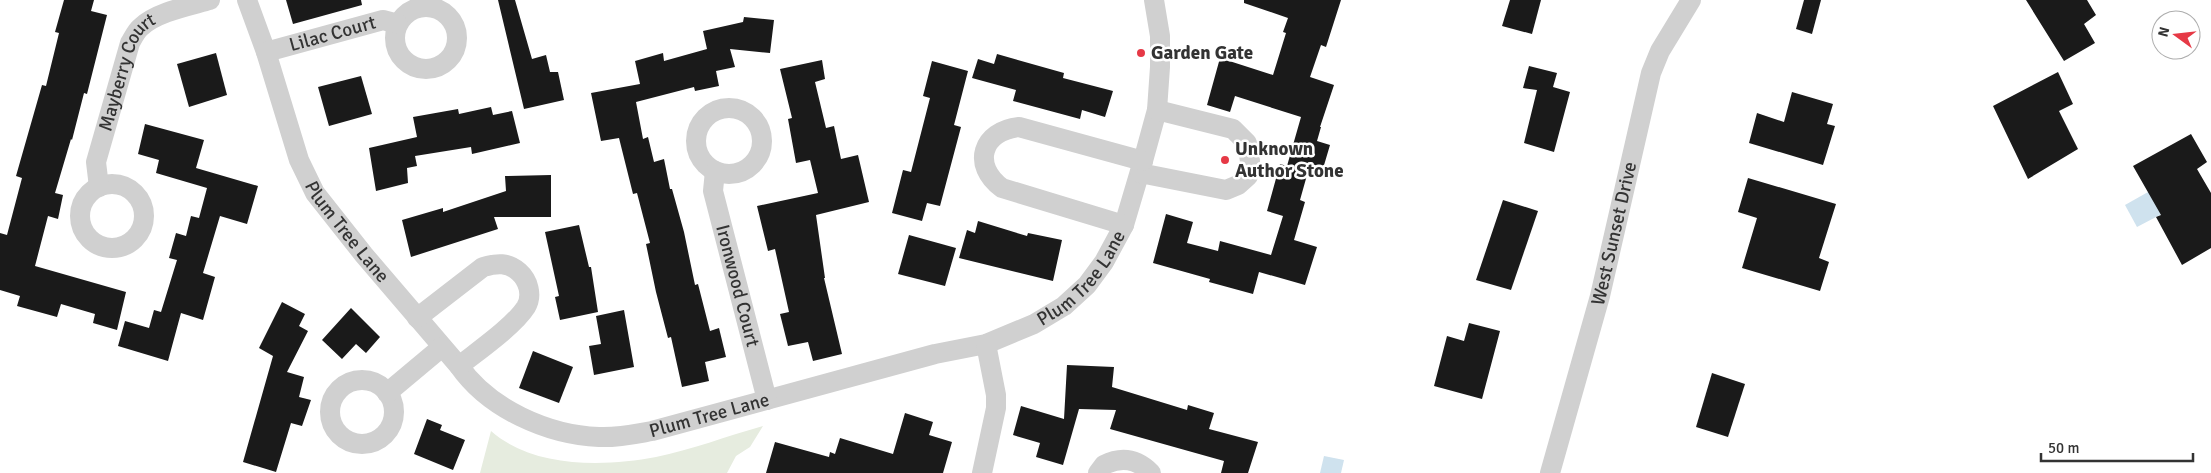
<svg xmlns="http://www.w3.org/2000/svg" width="2211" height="473" font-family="Signika,sans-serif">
  <rect width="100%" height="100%" fill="#fff"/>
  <path fill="#e6ecdf" d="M 763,426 L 750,447 L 736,456 L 727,473 L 480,473 L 491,431 C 533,468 603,467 656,457 C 691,450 727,436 763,426 Z"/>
  <g fill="#cfe2ee">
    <path d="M 2164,183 L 2177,206 L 2137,227 L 2125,205 Z"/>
    <path d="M 1324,456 L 1344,460 L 1341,473 L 1320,473 Z"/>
  </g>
  <g fill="#1a1a1a">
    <path d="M 64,0 L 94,0 L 91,11 L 107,15 L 87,94 L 84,93 L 72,140 L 71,139 L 55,193 L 63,195 L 58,219 L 48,216 L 35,266 L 126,292 L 117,330 L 93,323 L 95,314 L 61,304 L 57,317 L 17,306 L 20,296 L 0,290 L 0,233 L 7,235 L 22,178 L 16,176 L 42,85 L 46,86 L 59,33 L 55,32 Z"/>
    <path d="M 286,0 L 361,0 L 362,5 L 293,24 Z"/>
    <path d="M 498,0 L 515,0 L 532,59 L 546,55 L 550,72 L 558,72 L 564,100 L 524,109 Z"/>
    <path d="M 1244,0 L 1341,0 L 1326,47 L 1321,45 L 1310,77 L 1334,85 L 1320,127 L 1321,127 L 1317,141 L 1330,145 L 1322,172 L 1309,168 L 1300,200 L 1305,202 L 1294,240 L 1317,247 L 1305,285 L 1259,272 L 1253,294 L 1209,282 L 1210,279 L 1153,263 L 1166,214 L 1193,222 L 1187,243 L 1218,251 L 1220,241 L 1271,255 L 1283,216 L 1267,211 L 1280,164 L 1287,166 L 1301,117 L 1235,96 L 1230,112 L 1207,105 L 1220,58 L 1273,75 L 1286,33 L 1283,32 L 1288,18 L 1244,3 Z"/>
    <path d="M 1510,0 L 1541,0 L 1532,34 L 1502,26 Z"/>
    <path d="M 1804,0 L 1821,0 L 1812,34 L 1796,29 Z"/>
    <path d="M 2026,0 L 2087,0 L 2096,15 L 2084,24 L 2095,43 L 2064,61 Z"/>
    <path d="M 744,17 L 774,20 L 770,53 L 730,49 L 735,67 L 716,71 L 719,86 L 695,91 L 694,87 L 636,102 L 643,139 L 648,137 L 654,162 L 664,159 L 670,189 L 672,189 L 684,232 L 695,285 L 698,284 L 710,331 L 719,328 L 726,357 L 705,362 L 709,381 L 682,387 L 671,337 L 668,338 L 656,292 L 646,244 L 650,243 L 637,193 L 633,194 L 619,138 L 601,141 L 591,93 L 640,84 L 635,61 L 663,53 L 664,61 L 707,49 L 703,31 L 743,22 Z"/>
    <path d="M 216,53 L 227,95 L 189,107 L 177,64 Z"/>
    <path d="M 997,54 L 1064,73 L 1063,78 L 1113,91 L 1105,117 L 1082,110 L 1080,119 L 1013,101 L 1016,90 L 972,78 L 978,59 L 994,64 Z"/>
    <path d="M 822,60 L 825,79 L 815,82 L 826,128 L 834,126 L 841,159 L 858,155 L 869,202 L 816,215 L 825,278 L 824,278 L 842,354 L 813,361 L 808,342 L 788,346 L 780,314 L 789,312 L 775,249 L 768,251 L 757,206 L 818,193 L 810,160 L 796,163 L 788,119 L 792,118 L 780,69 Z"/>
    <path d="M 932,61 L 968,71 L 954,125 L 961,127 L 940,206 L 927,203 L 922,221 L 892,213 L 903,170 L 911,172 L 930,98 L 923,96 Z"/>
    <path d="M 1529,66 L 1557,73 L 1553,87 L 1570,92 L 1554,152 L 1524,143 L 1537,90 L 1523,88 Z"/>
    <path d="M 2058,72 L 2073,104 L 2059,111 L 2078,149 L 2028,179 L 1993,106 Z"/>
    <path d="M 361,76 L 372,114 L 329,126 L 318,87 Z"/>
    <path d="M 1792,92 L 1833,104 L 1827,124 L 1835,126 L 1823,165 L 1749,143 L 1757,113 L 1784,122 Z"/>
    <path d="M 491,107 L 493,115 L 512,111 L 520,143 L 472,154 L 471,147 L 415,156 L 417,166 L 407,168 L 408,183 L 376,191 L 369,148 L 417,137 L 413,117 L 458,109 L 459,114 Z"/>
    <path d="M 145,124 L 204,140 L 196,168 L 258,186 L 247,224 L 220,216 L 203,273 L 215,277 L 203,320 L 181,313 L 168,361 L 118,346 L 125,321 L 149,328 L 154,310 L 161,312 L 177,260 L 169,258 L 176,233 L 186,236 L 191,216 L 199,218 L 207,188 L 156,173 L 159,160 L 138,154 Z"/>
    <path d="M 2191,134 L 2207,162 L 2197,169 L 2211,193 L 2211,248 L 2182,265 L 2156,217 L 2161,215 L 2133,166 Z"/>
    <path d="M 551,175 L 551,217 L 494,217 L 498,229 L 411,257 L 402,220 L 443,208 L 443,212 L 506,191 L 505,176 Z"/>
    <path d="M 1748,178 L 1836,204 L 1819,258 L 1829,262 L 1820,291 L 1742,268 L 1757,218 L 1738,212 Z"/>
    <path d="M 1503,200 L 1538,211 L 1511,290 L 1476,280 Z"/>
    <path d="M 978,221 L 1027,236 L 1028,233 L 1062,240 L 1053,281 L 959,258 L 967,230 L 975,233 Z"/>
    <path d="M 579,225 L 589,267 L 591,267 L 598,312 L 560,320 L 555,297 L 559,296 L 545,232 Z"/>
    <path d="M 909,235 L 956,248 L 945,286 L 898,274 Z"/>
    <path d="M 282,302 L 305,314 L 299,326 L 308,331 L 287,372 L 304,377 L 299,397 L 311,400 L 302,426 L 291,423 L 276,472 L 243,462 L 273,356 L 259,348 Z"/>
    <path d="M 351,308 L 380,337 L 366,353 L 356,344 L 342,359 L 322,340 Z"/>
    <path d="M 624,310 L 634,367 L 594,375 L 589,346 L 601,344 L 596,316 Z"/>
    <path d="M 1469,323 L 1500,331 L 1482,399 L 1434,386 L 1447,336 L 1464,341 Z"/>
    <path d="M 533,351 L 573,367 L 559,403 L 519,388 Z"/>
    <path d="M 1067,365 L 1114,367 L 1112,387 L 1187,410 L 1188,405 L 1214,413 L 1209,429 L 1258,442 L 1248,473 L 1221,473 L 1224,461 L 1110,429 L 1116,410 L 1079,409 L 1063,465 L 1036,457 L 1040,443 L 1013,435 L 1021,406 L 1064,419 Z"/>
    <path d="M 1712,373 L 1745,384 L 1728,437 L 1696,427 Z"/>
    <path d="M 905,413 L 933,422 L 929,435 L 952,442 L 943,473 L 766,473 L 775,442 L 829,457 L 830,452 L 835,454 L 840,438 L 893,454 Z"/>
    <path d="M 427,419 L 442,425 L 440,430 L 465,440 L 453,470 L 414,454 Z"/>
  </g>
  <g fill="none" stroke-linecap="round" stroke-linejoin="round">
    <g stroke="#d0d0d0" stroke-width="20">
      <path id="s1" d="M 247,0 L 266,52 L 299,160 L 315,193 L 364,255 L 459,366 C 489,409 548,435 599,437 C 617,438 635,434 652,431 L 935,354 L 986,344 L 1034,324 L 1064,306 L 1087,285 L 1104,262 L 1124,225 L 1143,161 L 1157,110 L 1160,67 L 1160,36 L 1154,0"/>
      <circle cx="426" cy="38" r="31"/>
      <path id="s2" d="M 266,52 L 383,20 L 398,24"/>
      <circle cx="729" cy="141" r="33"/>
      <path id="s3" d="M 715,171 L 713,191 L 767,400"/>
      <path d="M 1140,173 L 1226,190 L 1238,185 L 1248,176 L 1250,161 L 1247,143 L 1233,129 L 1157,110"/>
      <circle cx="112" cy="216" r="32"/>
      <path id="s4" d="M 99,187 L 96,162 L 130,43 C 133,38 136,31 141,27 C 157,12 189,6 210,0"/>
      <path d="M 1124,225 L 1002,188 C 971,165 982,131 1019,127 L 1143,161"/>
      <path d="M 417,318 L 483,267 C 497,263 508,262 519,272 C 528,280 533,295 526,307 C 514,326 478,351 459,366"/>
      <circle cx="362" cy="412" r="32"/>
      <path d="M 387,393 L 442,347"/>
      <path d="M 982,473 L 996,408 L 996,395 L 986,344"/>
      <path d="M 1098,473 L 1104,465 C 1122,456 1137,459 1151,473"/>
      <path id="s5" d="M 1550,473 L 1600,296 L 1651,73 L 1660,51 L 1691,0"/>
    </g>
  </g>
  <g fill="#e63946" stroke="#fff" stroke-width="2">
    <circle cx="1141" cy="53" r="5"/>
    <circle cx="1225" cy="160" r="5"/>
  </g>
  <g text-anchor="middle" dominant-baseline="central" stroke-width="5" stroke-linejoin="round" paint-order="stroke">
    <g font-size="19" fill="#333" stroke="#fff">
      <text stroke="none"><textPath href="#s2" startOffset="69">Lilac Court</textPath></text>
      <text stroke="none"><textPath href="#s4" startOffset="121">Mayberry Court</textPath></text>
      <text stroke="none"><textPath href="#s1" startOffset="255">Plum Tree Lane</textPath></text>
      <text stroke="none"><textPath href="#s5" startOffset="248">West Sunset Drive</textPath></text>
      <text stroke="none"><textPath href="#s1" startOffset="1110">Plum Tree Lane</textPath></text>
      <text stroke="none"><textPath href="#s3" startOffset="118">Ironwood Court</textPath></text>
      <text stroke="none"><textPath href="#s1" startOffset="705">Plum Tree Lane</textPath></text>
    </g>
    <g font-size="19" font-weight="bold" fill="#333" stroke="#fff" text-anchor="start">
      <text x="1151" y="53">Garden Gate</text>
      <text x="1235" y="149">Unknown<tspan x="1235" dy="22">Author Stone</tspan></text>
    </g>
  </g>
  <g transform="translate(2176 35) rotate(285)"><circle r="24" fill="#ffffff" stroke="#adadad"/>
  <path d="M0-4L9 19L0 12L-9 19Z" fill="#e63946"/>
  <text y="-8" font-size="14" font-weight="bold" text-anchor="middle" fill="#333333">N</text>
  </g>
  <path d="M2041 453v8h152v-8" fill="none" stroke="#333333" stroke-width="2.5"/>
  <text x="2048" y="453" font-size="15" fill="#333333" stroke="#ffffff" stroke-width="4" paint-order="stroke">50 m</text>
</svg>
